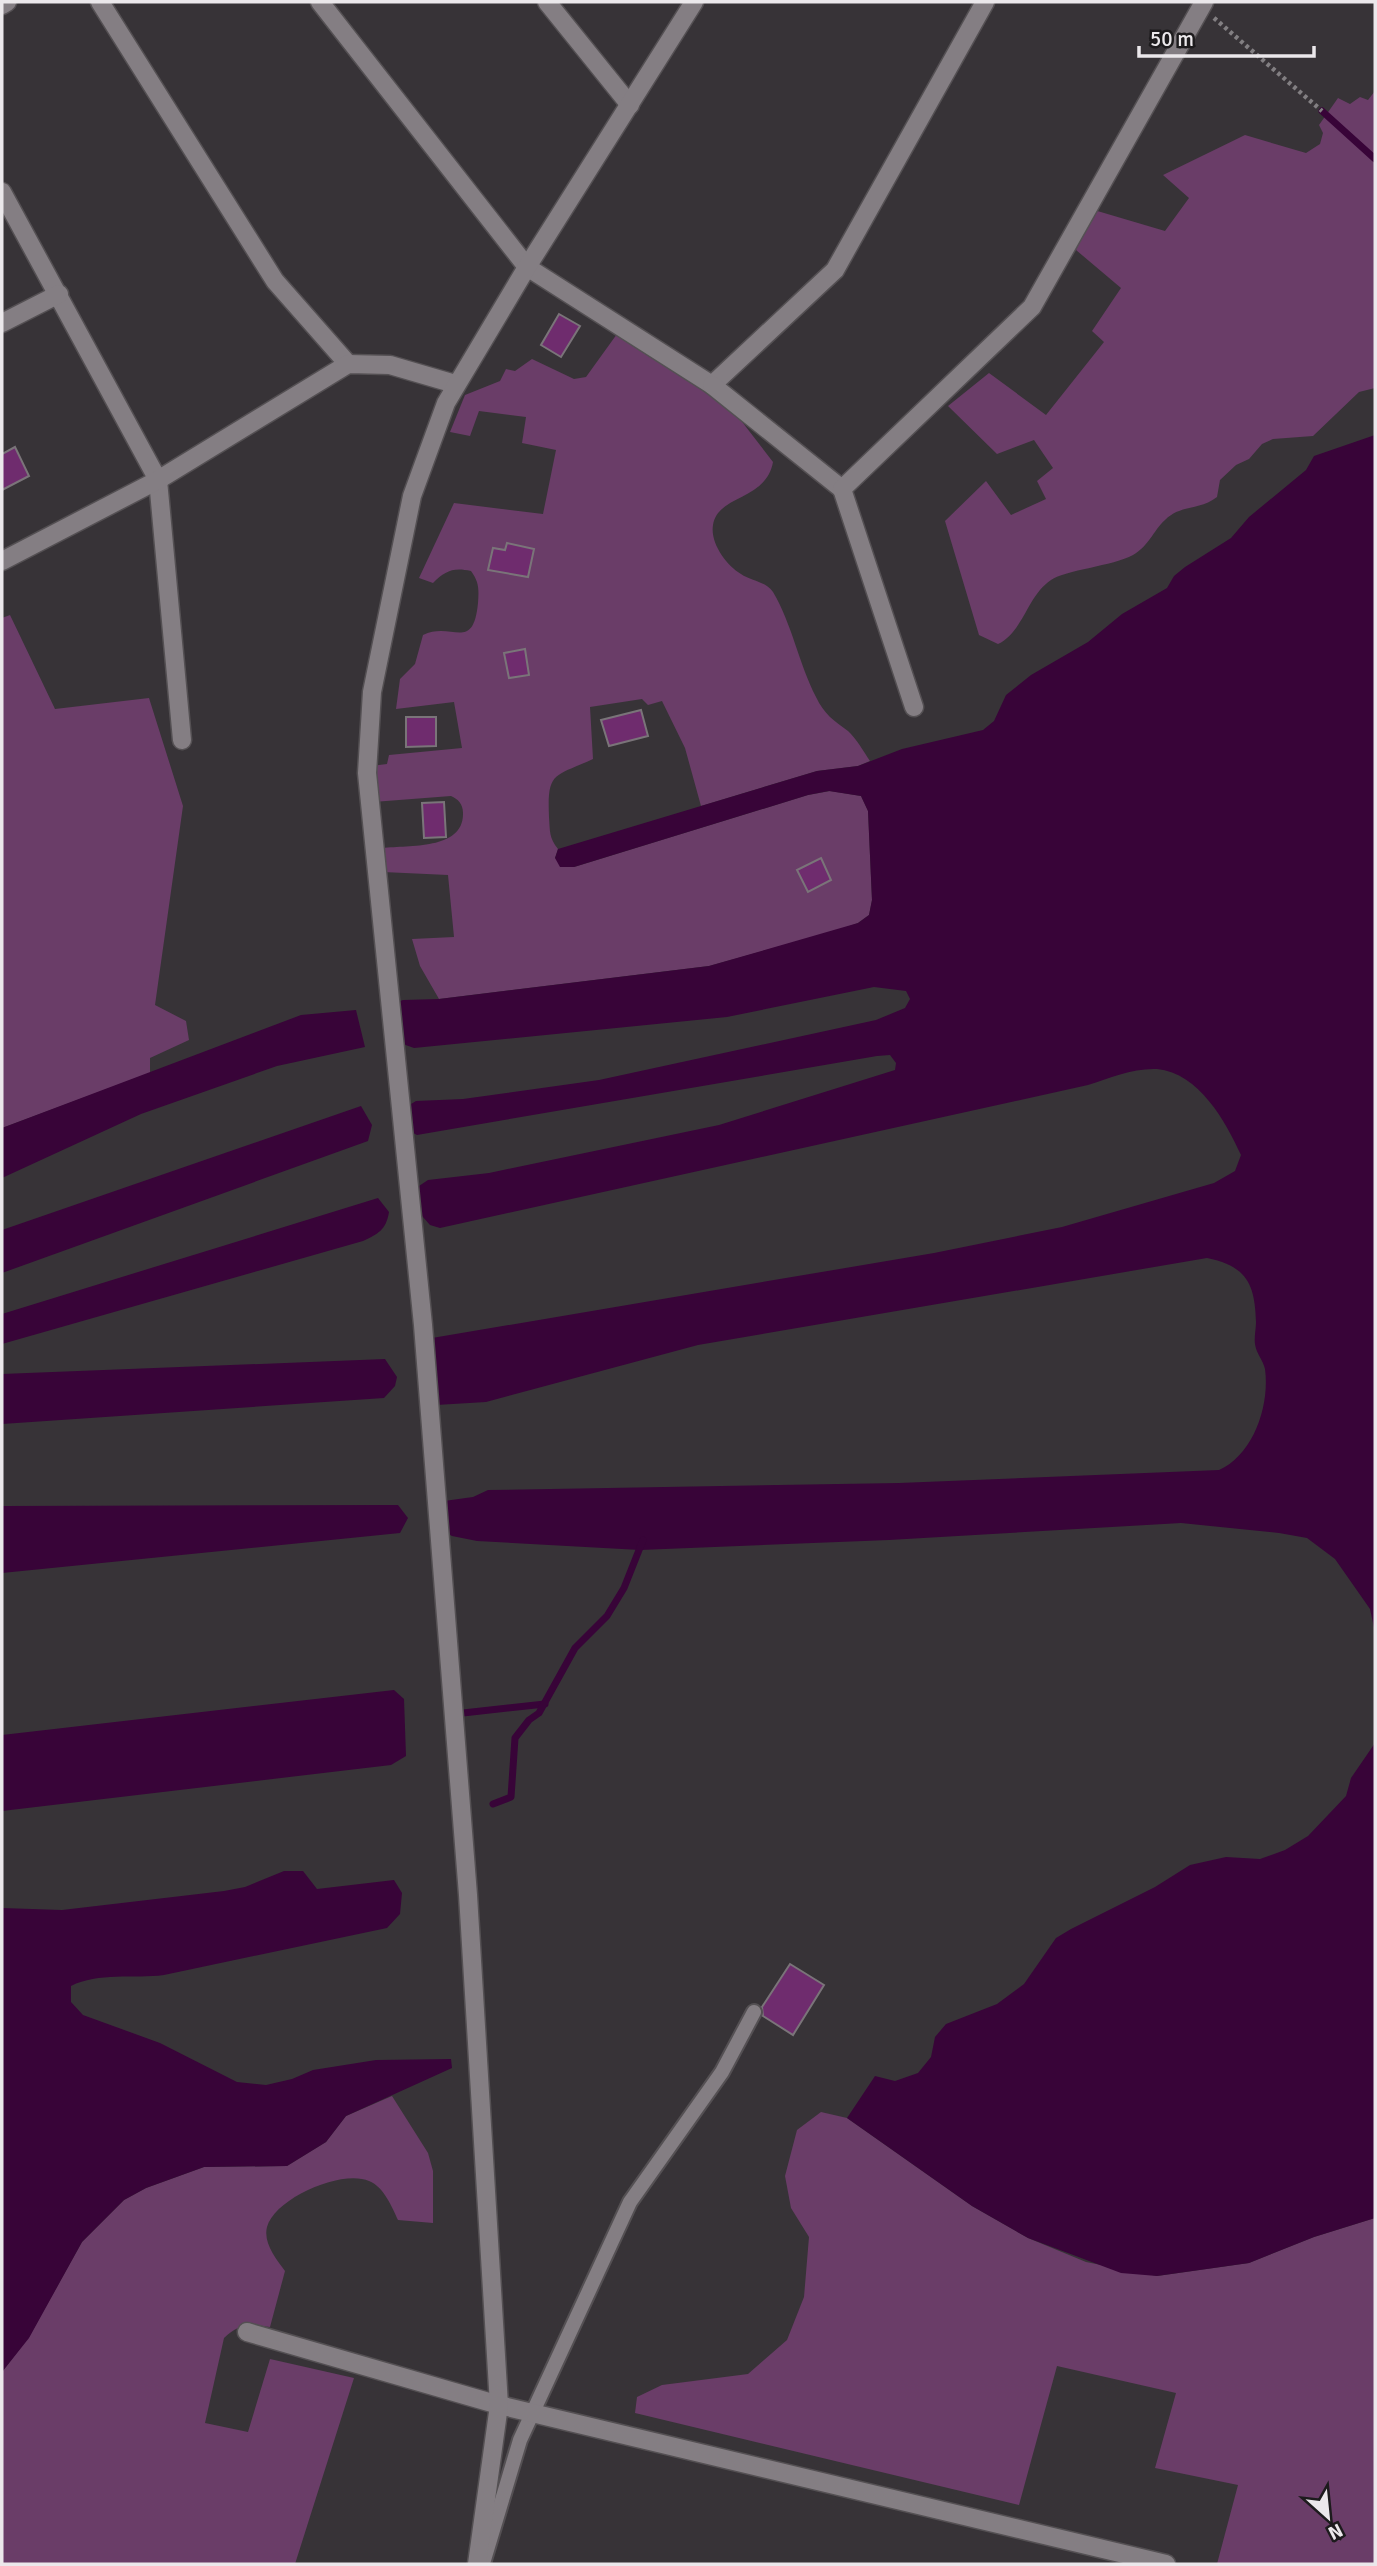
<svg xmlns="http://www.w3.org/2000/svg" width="1377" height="2566" font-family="Signika,sans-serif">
  <rect width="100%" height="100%" fill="#373337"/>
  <g fill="#6a3d68">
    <path d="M 1375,91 L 1375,388 L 1359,392 L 1313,436 L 1273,439 L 1262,444 L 1249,459 L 1236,465 L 1220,480 L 1217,497 C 1199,511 1181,504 1165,520 C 1153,531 1149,546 1133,555 C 1113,566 1065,570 1051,580 C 1027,596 1024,631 998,644 L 979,635 L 945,521 L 986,481 L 1011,515 L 1046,499 L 1037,481 L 1053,468 L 1034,440 L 997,454 L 948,406 L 989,373 L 1046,415 L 1104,342 L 1092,331 L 1121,288 L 1076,250 L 1094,210 L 1165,231 L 1189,198 L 1163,175 L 1245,135 L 1306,153 L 1320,144 L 1323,133 L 1319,125 L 1338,98 L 1350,104 L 1360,97 L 1368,100 Z"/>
    <path d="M 617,334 L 707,393 L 719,392 L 773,462 C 766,501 718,494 713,525 C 710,543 726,565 741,574 C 751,581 765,581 773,592 C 792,624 799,664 816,697 C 824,714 834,721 848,731 C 856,738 864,752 870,761 L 858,766 L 817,771 L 701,806 L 685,748 L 662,701 L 648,705 L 642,699 L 590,707 L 593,759 C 554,777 547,771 549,817 C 550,831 549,838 558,849 L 555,858 L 574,867 L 808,795 L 830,791 L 861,796 L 868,811 L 872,900 L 869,915 L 858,923 L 842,929 L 709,966 L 439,999 L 420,966 L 412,939 L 454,937 L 448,875 L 383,872 L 383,848 C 409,845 464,850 463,813 C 463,804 458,799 451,796 L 373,802 L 371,766 L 387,764 L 389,755 L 462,748 L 454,702 L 396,709 L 400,679 L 415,664 L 423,635 C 452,621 473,653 478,603 C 479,589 479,582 471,571 C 453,567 445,571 433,583 L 419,578 L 454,503 L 543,514 L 556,450 L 522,443 L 526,417 L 479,411 L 470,436 L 450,432 L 465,395 L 500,381 L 506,369 L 515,371 L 532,359 L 574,379 L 586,377 Z"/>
    <path d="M 10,615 L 55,709 L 149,698 L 183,806 L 155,1005 L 186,1021 L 189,1040 L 150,1058 L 150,1073 L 2,1128 L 2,618 Z"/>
    <path d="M 392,2096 L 428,2153 L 433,2171 L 433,2223 L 398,2220 C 392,2207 384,2187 369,2181 C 342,2169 275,2198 267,2227 C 263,2243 276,2259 285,2271 L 270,2327 C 250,2324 239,2323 224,2338 L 205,2423 L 248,2432 L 270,2359 L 354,2378 L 295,2564 L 2,2564 L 2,2372 L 29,2337 L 82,2242 L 124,2200 L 146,2188 L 204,2167 L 287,2166 L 326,2142 L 346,2116 Z"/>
    <path d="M 821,2112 L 847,2118 L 972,2206 L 1028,2238 L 1086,2262 L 1157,2276 L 1249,2263 L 1314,2237 L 1375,2218 L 1375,2564 L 1217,2564 L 1238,2485 L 1155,2468 L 1176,2393 L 1057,2366 L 1019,2505 L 635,2413 L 637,2397 L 662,2385 L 748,2374 L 787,2340 L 804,2297 L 809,2237 L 791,2208 L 785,2176 L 797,2130 Z"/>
  </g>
  <g fill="#380438">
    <path d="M 1375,435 L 1375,1632 L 1370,1609 L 1335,1559 L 1307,1538 L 1279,1533 L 1181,1523 L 889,1540 L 640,1550 L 477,1541 L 452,1536 L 439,1529 L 444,1501 L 473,1497 L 488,1490 L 899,1483 L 1219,1470 C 1253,1455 1270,1406 1265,1369 C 1263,1360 1256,1353 1255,1344 C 1254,1337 1256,1329 1256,1322 C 1255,1283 1246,1266 1207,1258 L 698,1345 L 486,1402 L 436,1405 L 432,1338 L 934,1253 L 1062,1227 L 1214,1183 L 1235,1171 L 1241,1155 C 1226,1122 1199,1073 1157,1069 C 1133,1068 1110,1078 1088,1085 L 440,1228 L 430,1225 L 415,1208 L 416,1188 L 428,1180 L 489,1173 L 719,1125 L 895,1070 L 896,1063 L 890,1055 L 877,1056 L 417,1135 L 407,1130 L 406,1107 L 416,1101 L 463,1099 L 599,1080 L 876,1020 L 905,1008 L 910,999 L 906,991 L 874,987 L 727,1017 L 414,1048 L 400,1043 L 395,1003 L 403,1000 L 439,999 L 709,966 L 858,923 L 869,915 L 872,900 L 868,811 L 861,796 L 829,791 L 808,795 L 574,867 L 560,867 L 555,858 L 558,849 L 817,771 L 858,766 L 902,749 L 983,730 L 994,721 L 1006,695 L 1031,675 L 1088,642 L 1122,614 L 1167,588 L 1174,576 L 1185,567 L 1231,538 L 1249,517 L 1306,470 L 1314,456 Z"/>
    <path d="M 356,1010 L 365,1047 L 277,1066 L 141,1114 L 2,1178 L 2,1128 L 301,1015 Z"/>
    <path d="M 361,1106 L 372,1125 L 368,1141 L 2,1273 L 2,1230 Z"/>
    <path d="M 378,1198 L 389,1212 C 386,1230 378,1234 363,1241 L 2,1344 L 2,1314 Z"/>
    <path d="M 385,1359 L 397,1377 L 395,1386 L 384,1398 L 2,1424 L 2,1374 Z"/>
    <path d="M 398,1505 L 408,1518 L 400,1533 L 2,1573 L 2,1506 Z"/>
    <path d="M 394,1690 L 404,1699 L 406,1756 L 391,1765 L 2,1811 L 2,1735 Z"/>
    <path d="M 1375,1743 L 1375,2218 L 1314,2237 L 1249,2263 L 1157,2276 L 1121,2273 L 1028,2238 L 972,2206 L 847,2118 L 875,2076 L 895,2081 L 918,2073 L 931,2057 L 935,2037 L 946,2024 L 997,2004 L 1024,1984 L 1056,1938 L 1071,1929 L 1155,1887 L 1190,1865 L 1226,1857 L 1260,1859 L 1285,1850 L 1308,1836 L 1346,1796 L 1351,1778 Z"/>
    <path d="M 284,1871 L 303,1871 L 317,1889 L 394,1880 L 402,1893 L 400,1914 L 387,1928 L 164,1975 C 134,1979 98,1972 71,1986 L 71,2002 L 83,2015 L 160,2043 L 237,2082 L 266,2085 L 292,2079 L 313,2070 L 376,2060 L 451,2059 L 452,2068 L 346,2116 L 326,2142 L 287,2166 L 204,2167 L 146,2188 L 124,2200 L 82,2242 L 29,2338 L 2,2372 L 2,1908 L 62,1910 L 224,1891 L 245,1887 Z"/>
  </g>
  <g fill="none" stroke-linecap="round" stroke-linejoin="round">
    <g stroke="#380438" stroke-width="7">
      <path d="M 1322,111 L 1375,159"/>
      <path d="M 454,1714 L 545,1704"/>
      <path d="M 493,1804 L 511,1797 L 515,1738 L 529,1720 L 539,1713 L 575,1648 L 607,1616 L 624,1588 L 643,1540"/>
    </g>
  </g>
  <g fill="#6f2c6e" stroke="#7a7479" stroke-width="2">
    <path d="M 559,314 L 580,326 L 561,357 L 541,345 Z"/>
    <path d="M 15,447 L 29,476 L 2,490 L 2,454 Z"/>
    <path d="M 507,543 L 534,549 L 528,577 L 488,570 L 493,548 L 505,550 Z"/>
    <path d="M 525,649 L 529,675 L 509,678 L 504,653 Z"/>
    <path d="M 641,710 L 648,736 L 609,746 L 601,720 Z"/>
    <path d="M 406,717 L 436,717 L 436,746 L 406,747 Z"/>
    <path d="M 444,802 L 446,837 L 424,838 L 422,803 Z"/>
    <path d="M 821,858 L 831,880 L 808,892 L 797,870 Z"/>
    <path d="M 790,1964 L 824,1985 L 793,2035 L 763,2016 L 762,2007 Z"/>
  </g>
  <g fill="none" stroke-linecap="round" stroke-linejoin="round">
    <defs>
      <path id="lane" d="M 484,2560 L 520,2440 L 630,2202 L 722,2072 L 754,2012"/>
      <g id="street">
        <path d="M 100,2 L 275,281 L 348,364"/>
        <path d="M 320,2 L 527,267 L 712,385 L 835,270 L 985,2"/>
        <path d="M 547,2 L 630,105"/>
        <path d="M 2,5 L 7,2"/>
        <path d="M 2,192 L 158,480 L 182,740"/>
        <path d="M 2,323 L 59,294"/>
        <path d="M 712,385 L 842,489"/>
        <path d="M 2,561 L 158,480 L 348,364 L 390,365 L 455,384"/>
        <path d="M 914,707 L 842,489 L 1032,307 L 1204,2"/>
        <path d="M 247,2332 L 499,2405 L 1166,2564"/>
      </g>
      <path id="secondary" d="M 477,2564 L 499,2405 L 468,1895 L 423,1325 L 367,773 L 372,692 L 412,496 L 446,403 L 527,267 L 694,2"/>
    </defs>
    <use href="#lane" stroke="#545053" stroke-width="18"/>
    <use href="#street" stroke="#545053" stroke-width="21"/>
    <use href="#secondary" stroke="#545053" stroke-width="21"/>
    <path stroke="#827f82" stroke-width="4.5" stroke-dasharray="3.5 3.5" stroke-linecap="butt" d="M 1214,18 L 1322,111"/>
    <use href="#lane" stroke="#847e83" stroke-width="14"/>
    <use href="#street" stroke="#847e83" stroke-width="18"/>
    <use href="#secondary" stroke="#847e83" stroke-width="18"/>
  </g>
  <rect width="1377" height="2566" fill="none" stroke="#ebe8eb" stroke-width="7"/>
  <g transform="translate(1328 2517) rotate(153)" stroke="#1d1b1d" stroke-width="5" paint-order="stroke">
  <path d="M0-5L12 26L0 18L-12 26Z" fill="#ebe8eb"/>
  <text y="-10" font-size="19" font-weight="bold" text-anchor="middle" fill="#ebe8eb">N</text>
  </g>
  <path d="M1139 46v10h175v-10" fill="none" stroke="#ebe8eb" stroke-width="3.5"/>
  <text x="1150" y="46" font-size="21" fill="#ebe8eb" stroke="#1d1b1d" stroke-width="5" paint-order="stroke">50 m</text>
</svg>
